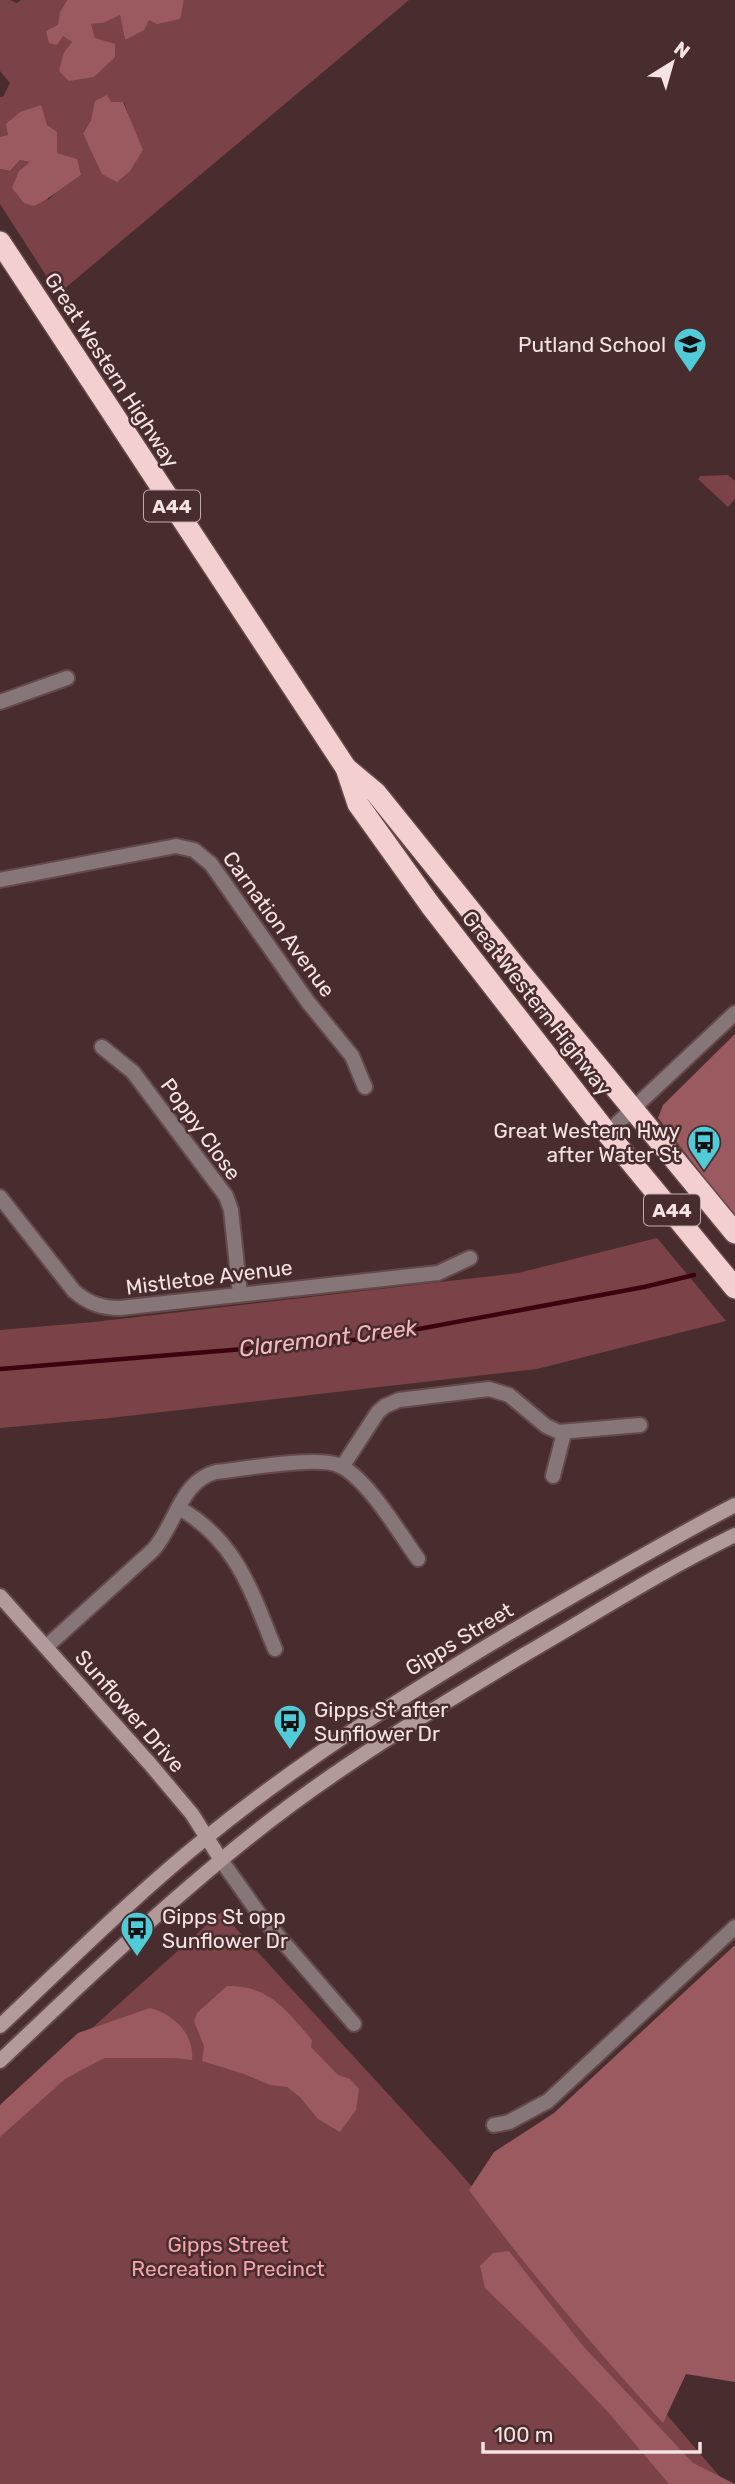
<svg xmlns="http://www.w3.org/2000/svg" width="735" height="2484" font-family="Rubik,sans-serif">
  <rect width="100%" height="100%" fill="#492d2e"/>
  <g fill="#7b4347" fill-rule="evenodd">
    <path d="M 0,0 L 10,0 L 17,3 L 21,0 L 67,0 C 56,16 56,31 72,42 L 64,52 L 95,38 L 90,24 L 103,23 L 120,14 L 125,40 L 149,19 L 179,19 L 184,0 L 409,0 L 58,294 L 0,204 L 0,169 L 10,171 L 20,160 L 31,162 L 48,200 L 62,187 L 81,175 L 57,153 L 8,135 L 0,137 L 0,97 L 3,97 L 10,83 L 0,71 ZM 124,102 L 131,124 L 89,146 L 83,135 L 91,120 Z"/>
    <path d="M 728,475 L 735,481 L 735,499 L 728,507 L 698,479 L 700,476 Z"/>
    <path d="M 657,1238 L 726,1321 L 537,1369 L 110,1418 L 0,1428 L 0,1330 L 94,1322 L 518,1273 Z"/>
    <path d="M 221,1912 L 455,2167 L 726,2484 L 0,2484 L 0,2111 Z"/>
  </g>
  <g fill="#9b5a5f">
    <path d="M 67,0 L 184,0 L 180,19 L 157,24 L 149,20 L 144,30 L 125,40 L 120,15 L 103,23 L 91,24 L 95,38 L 115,44 L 115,57 L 94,77 L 69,81 L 59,71 L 64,52 L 72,42 L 63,36 L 57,45 L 49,43 L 46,31 L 58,25 L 60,12 Z"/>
    <path d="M 107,95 L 111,102 L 123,102 L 143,150 L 130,171 L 117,182 L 102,174 L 83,134 L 91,120 L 95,101 Z"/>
    <path d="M 41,105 L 47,125 L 57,132 L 57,153 L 77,159 L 81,175 C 65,185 51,198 34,206 L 24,203 L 12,188 L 19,171 L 30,162 L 20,160 L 10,171 L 0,169 L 0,137 L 8,135 L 6,124 L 20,112 Z"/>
    <path d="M 735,1034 L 735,1217 L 658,1118 L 663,1105 Z"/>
    <path d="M 735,1945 L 735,2382 L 686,2374 L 663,2423 C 595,2348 529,2272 469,2190 L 494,2152 L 554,2113 Z"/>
    <path d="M 227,1986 C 269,1985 287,2011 312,2040 L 311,2047 L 338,2075 L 350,2079 L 359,2089 L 356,2110 L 340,2132 L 318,2119 L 300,2097 L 287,2087 L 270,2085 L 244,2074 L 202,2061 L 204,2046 L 194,2021 L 197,2013 Z"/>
    <path d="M 150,2008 C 174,2014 195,2035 192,2060 L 173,2058 L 104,2058 L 65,2079 L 0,2137 L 0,2105 L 78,2033 Z"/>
    <path d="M 509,2251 L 583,2346 L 693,2463 L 735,2484 L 669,2484 L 608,2412 L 546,2347 L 485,2288 L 480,2266 L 493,2253 Z"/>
  </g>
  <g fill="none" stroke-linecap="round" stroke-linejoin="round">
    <path stroke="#3c030f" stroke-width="4.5" d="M 0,1369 L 365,1339 L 644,1287 L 694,1275"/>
    <defs>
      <g id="street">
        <path d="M 0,702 L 67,678"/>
        <path d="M 0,880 L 176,846 L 194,850 L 211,864 L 308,1002 L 352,1056 L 365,1087"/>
        <path d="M 102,1047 L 133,1072 L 226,1196 L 231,1210 L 240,1294"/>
        <path d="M 607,1133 L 735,1013"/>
        <path d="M 0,1197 L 74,1291 C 88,1303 101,1308 120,1308 L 438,1273 L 470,1258"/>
        <path d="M 342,1467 L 378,1412 L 385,1406 L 399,1400 L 489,1389 L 509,1395 L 546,1426 L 559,1432 L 640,1425"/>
        <path d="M 553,1476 L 564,1433"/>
        <path d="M 179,1508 C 237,1541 251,1591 275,1649"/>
        <path d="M 46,1647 L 153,1550 C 176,1525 180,1481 216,1472 C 243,1469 317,1456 338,1465 C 366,1476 400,1534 418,1559"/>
        <path d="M 221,1860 L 260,1915 L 354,2024"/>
        <path d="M 494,2125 L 509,2122 L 548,2101 L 735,1927"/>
      </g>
      <g id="secondary">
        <path d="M 0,1596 L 150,1764 L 192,1814 L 221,1860"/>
        <path d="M 0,2026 C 68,1962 135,1895 207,1837 C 302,1760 405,1695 509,1633 C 584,1589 659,1545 735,1505"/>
        <path d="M 0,2061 C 82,1983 164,1905 253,1834 C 338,1766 434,1709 527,1653 C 596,1613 663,1570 735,1535"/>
      </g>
      <g id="highway">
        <path d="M 0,242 L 346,768 L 376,793 L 516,967 L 735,1233"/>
        <path d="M 346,768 L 358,804 L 431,906 L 607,1133 L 735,1288"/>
      </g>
    </defs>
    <use href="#street" stroke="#654a4b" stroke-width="18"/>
    <use href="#secondary" stroke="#654a4b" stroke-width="18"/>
    <use href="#highway" stroke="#654a4b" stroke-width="24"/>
    <use href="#street" stroke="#867677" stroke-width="14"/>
    <use href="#secondary" stroke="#b29a9b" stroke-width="14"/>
    <use href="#highway" stroke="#f4cfd0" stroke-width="21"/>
  </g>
  <defs>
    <symbol id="school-pin" viewBox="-11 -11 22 30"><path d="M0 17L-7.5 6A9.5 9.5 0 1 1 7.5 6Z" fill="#52cbd9" stroke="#492d2e"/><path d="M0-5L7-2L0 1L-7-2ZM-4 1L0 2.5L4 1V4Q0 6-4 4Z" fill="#111"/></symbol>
    <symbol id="bus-pin" viewBox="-11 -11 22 30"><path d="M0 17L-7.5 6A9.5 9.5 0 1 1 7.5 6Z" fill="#52cbd9" stroke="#492d2e"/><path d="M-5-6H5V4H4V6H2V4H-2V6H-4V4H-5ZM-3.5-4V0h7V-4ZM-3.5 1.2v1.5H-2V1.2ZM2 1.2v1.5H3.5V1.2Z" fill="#111"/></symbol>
  </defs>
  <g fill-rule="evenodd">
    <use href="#school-pin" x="671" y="325" width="38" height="52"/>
    <use href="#bus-pin" x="685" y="1123" width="38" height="52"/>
    <use href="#bus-pin" x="271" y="1702" width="38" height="52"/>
    <use href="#bus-pin" x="118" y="1909" width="38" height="52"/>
  </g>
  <g text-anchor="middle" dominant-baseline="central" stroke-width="5" stroke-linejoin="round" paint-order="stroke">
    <g fill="#492d2e" stroke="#c1acad" stroke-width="2">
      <rect x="144" y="490.5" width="56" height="31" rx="5"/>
      <rect x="644" y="1194.5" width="56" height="31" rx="5"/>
    </g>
    <g font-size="19" font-weight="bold" fill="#f5e2e3">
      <text x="172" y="506">A44</text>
      <text x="672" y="1210">A44</text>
    </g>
    <g font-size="21" fill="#f5e2e3" stroke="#492d2e" text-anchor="end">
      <text x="666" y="344">Putland School</text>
      <text x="680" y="1130">Great Western Hwy<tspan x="680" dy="24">after Water St</tspan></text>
      <text x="314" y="1709" text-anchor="start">Gipps St after<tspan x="314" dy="24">Sunflower Dr</tspan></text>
      <text x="162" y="1916" text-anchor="start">Gipps St opp<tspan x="162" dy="24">Sunflower Dr</tspan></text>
    </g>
    <g font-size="21" fill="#f5e2e3" stroke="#492d2e">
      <text transform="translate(112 370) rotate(57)">Great Western Highway</text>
      <text transform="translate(279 924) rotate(54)">Carnation Avenue</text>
      <text transform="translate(537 1003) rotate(52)">Great Western Highway</text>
      <text transform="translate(201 1129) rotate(54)">Poppy Close</text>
      <text transform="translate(209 1277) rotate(-7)">Mistletoe Avenue</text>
      <text transform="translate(459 1639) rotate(-31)">Gipps Street</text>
      <text transform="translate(130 1711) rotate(49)">Sunflower Drive</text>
    </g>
    <g font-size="21" fill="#f4a6ab" stroke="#492d2e">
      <text x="228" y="2244">Gipps Street<tspan x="228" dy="24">Recreation Precinct</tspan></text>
    </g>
    <g font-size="23" font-style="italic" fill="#f5b9bc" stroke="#492d2e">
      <text transform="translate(328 1338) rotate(-7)">Claremont Creek</text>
    </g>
  </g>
  <g transform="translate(672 63) rotate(37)" stroke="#492d2e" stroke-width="5" paint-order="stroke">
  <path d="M0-5L12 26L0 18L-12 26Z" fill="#f5e2e3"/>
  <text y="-10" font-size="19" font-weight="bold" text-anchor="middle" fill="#f5e2e3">N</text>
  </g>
  <path d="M483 2442v10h217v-10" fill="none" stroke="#f5e2e3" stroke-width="3.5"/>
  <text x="494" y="2442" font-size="21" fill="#f5e2e3" stroke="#492d2e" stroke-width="5" paint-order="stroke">100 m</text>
</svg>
